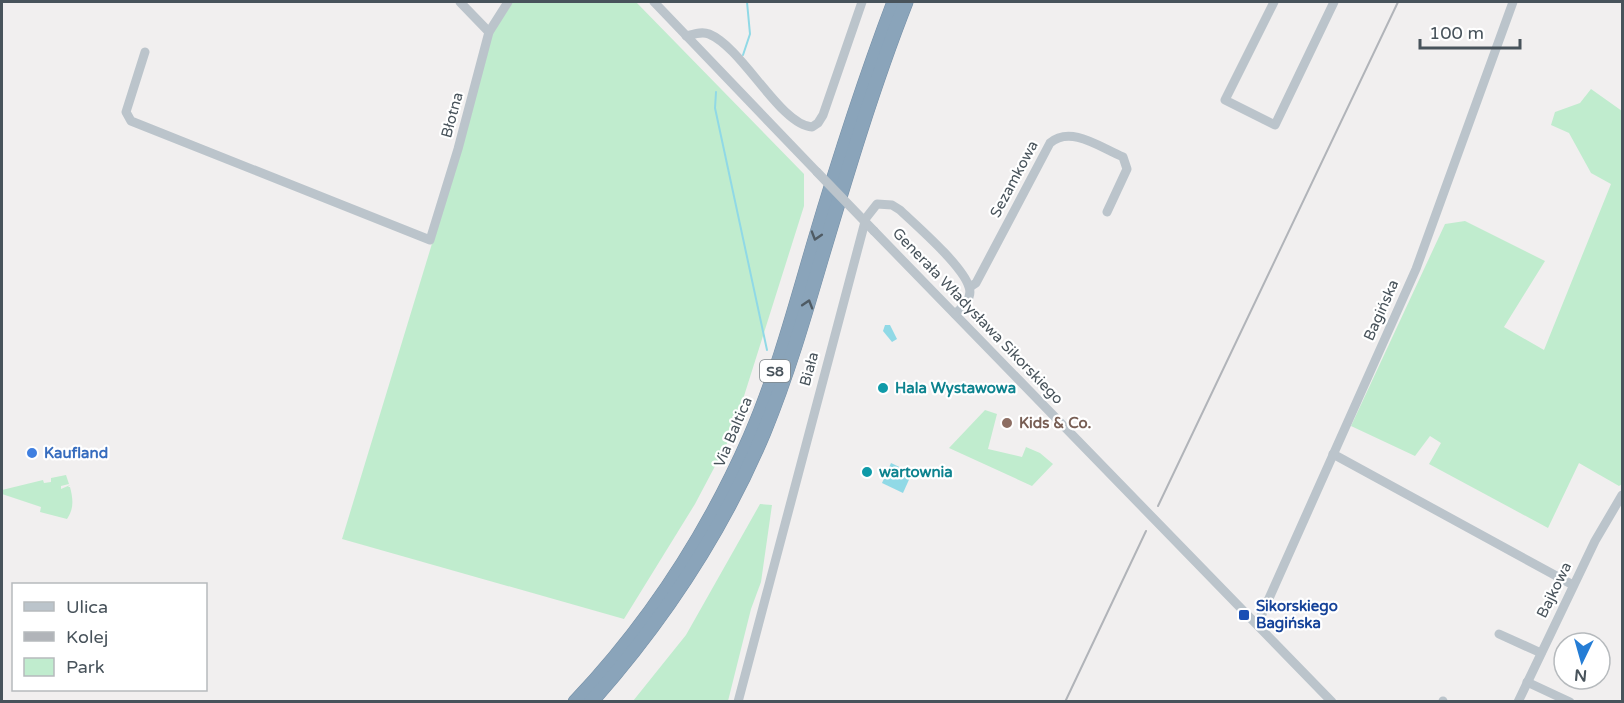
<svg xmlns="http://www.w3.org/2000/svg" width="1624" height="703" font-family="'Varela Round',sans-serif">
  <rect width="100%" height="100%" fill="#f1efef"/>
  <g fill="#c0ecce">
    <path d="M 513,2 L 636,2 L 804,174 L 804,206 L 732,434 L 695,504 L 624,619 L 342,539 L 466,132 L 493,32 Z"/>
    <path d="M 1591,89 L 1622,111 L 1622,484 L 1619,486 L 1579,463 L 1548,528 L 1429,464 L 1441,443 L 1430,436 L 1415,456 L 1351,426 L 1445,224 L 1465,221 L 1545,261 L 1504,327 L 1544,350 L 1611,184 L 1591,173 L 1569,133 L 1551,125 L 1555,112 L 1580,103 Z"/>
    <path d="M 985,410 L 997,414 L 988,449 L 1022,457 L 1026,447 L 1040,453 L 1053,464 L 1032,486 L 949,448 Z"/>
    <path d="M 66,475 L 69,484 L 61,486 L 61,489 L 70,485 L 68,487 L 70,487 C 74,502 73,510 67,519 L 40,512 L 41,507 L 2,494 L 2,490 L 43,480 L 44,483 L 51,482 L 51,478 Z"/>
    <path d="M 760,504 L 772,505 L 761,582 L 751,609 L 728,701 L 633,701 L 686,635 Z"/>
  </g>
  <g fill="#90d9e6">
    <path d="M 885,325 L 890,325 L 897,339 L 892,342 L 883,331 Z"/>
    <path d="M 891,463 L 912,473 L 903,493 L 882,483 Z"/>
  </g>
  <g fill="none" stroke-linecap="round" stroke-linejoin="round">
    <g stroke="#90d9e6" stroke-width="2">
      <path d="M 743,55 L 750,34 L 747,2"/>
      <path d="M 716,92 L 715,108 L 767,350"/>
    </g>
    <defs>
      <g id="highway">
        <path d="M 575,702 C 649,624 707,535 750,437 C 777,375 795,308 814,243 C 838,162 864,81 894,2"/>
        <path d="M 591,702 C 663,621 722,532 764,432 C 787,376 804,318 821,260 C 847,173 873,86 906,2"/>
      </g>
    </defs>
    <use href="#highway" stroke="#758fa6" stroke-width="15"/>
    <g stroke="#bbc4cb" stroke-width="9">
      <path d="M 460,2 L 489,32"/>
      <path d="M 654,2 L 817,172"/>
      <path d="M 1274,2 L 1225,100 L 1275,125 L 1334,2"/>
      <path d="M 686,36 C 694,34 702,31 709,34 C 743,48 780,125 812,127 L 818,123 L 823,115 L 862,2"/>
      <path d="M 145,52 L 126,112 L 131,121 L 430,240 L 458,149 L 489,32 L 508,2"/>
      <path d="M 874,231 L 1332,702"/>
      <path d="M 970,287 L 976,283 L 1050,143 C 1071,125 1101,148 1123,157 L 1127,169 L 1107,212"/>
      <path d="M 1333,454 L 1573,585"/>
      <path d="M 1258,623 L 1416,269 L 1513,2"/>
      <path d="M 1499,634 L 1541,653"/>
      <path d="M 1527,682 L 1570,702"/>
      <path d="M 1443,701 L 1443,702"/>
      <path d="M 738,702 L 866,218 L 877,204 L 892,205 L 900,210 C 917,226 963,266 969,287 C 973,298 963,307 955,314"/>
      <path d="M 1518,702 L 1595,541 L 1622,495"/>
    </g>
    <use href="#highway" stroke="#8aa4ba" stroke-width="14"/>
    <g stroke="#b1b4b9" stroke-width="2">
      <path d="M 1158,506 L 1398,2"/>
      <path d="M 1065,702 L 1146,531"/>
    </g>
    <path stroke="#bbc4cb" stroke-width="9" d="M 817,172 L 874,231"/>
  </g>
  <defs><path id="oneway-chevron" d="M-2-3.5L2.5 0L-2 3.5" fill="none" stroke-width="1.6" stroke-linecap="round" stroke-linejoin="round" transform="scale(1.5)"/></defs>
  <g stroke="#4f5b64">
    <use href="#oneway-chevron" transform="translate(816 236) rotate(107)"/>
    <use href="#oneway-chevron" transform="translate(808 304) rotate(-73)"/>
  </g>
  <g fill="#0f9aa8" stroke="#fff" stroke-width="2">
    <circle cx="883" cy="388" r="6"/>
    <circle cx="867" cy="472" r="6"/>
  </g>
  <circle fill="#8d6e63" stroke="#fff" stroke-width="2" cx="1007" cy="423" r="6"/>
  <circle fill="#3f7fe0" stroke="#fff" stroke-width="2" cx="32" cy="453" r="6"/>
  <rect fill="#1a4fb4" stroke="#fff" stroke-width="2" x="1238" y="609" width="12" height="12" rx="3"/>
  <g text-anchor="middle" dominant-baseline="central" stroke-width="4.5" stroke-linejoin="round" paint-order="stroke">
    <rect fill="#fff" stroke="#7f878c" stroke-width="1.5" x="760" y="360" width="30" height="22" rx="4.5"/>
    <g font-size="14" font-weight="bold" fill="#48535b">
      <text x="775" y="371">S8</text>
    </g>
    <g font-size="15" fill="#48535b" stroke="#fff">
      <text transform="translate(452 115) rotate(-75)">Błotna</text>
      <text transform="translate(1014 179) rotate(-62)">Sezamkowa</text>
      <text transform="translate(1381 310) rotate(-66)">Bagińska</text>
      <text transform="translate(978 316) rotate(46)">Generała Władysława Sikorskiego</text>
      <text transform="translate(809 369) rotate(-75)">Biała</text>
      <text transform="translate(733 432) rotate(-67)">Via Baltica</text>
      <text transform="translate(1554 590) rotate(-64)">Bajkowa</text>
    </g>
    <g font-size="15" font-weight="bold" fill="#0d838f" stroke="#fff" text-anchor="start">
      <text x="895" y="388">Hala Wystawowa</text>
      <text x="879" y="472">wartownia</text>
    </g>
    <g font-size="15" font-weight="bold" fill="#785e54" stroke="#fff" text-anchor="start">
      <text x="1019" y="423">Kids &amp; Co.</text>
    </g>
    <g font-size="15" font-weight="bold" fill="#366cbe" stroke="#fff" text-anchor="start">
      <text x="44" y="453">Kaufland</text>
    </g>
    <g font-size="15" font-weight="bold" fill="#164399" stroke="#fff" text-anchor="start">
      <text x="1256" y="606">Sikorskiego<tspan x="1256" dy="17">Bagińska</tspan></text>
    </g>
  </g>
  <rect width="1624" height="703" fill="none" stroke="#48535b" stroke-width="6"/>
  <rect x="12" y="583" width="195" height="108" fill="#ffffff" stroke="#b6babd" stroke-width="1.5"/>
  <rect x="24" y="602" width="30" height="9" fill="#bbc4cb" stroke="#b6babd" stroke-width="1.5"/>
  <text x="66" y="613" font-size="18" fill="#48535b">Ulica</text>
  <rect x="24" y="632" width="30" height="9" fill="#b1b4b9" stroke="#b6babd" stroke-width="1.5"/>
  <text x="66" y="643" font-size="18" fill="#48535b">Kolej</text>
  <rect x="24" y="658" width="30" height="18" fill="#c0ecce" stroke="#b6babd" stroke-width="1.5"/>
  <text x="66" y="673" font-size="18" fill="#48535b">Park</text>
  <g transform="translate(1582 661) rotate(185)"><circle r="28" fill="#ffffff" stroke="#b6babd" stroke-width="1.5"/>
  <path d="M0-4.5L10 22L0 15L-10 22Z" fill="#257dd5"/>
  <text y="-9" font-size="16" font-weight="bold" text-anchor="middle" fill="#48535b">N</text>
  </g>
  <path d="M1420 39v9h100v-9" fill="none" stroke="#48535b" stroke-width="3"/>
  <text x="1429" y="39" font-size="18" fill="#48535b" stroke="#ffffff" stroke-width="4.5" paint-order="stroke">100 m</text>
</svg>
